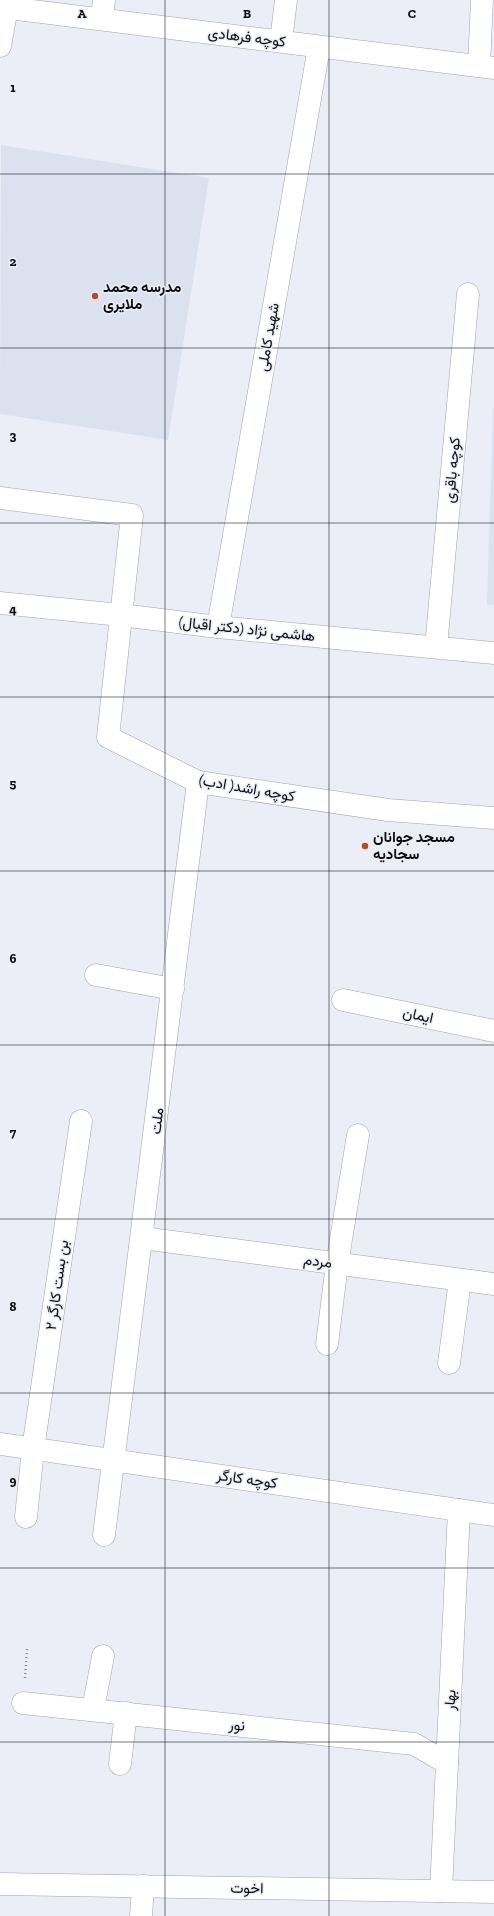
<svg xmlns="http://www.w3.org/2000/svg" width="494" height="1916" font-family="'Zilla Slab',Vazirmatn,serif">
  <rect width="100%" height="100%" fill="#ebeef7"/>
  <g fill="#dce1f0">
    <path d="M 1,145 L 209,178 L 168,440 L 0,414 Z"/>
    <path d="M 493,408 L 494,408 L 494,605 L 487,604 Z"/>
  </g>
  <g fill="none" stroke-linecap="round" stroke-linejoin="round">
    <defs>
      <g id="minor">
        <path d="M 0,7 L 494,68"/>
        <path d="M 102,18 L 104,0"/>
        <path d="M 281,41 L 286,0"/>
        <path d="M 0,46 L 7,7"/>
        <path d="M 479,66 L 482,0"/>
        <path d="M 0,498 L 132,515 L 108,737 L 198,782 L 388,810 L 494,818"/>
        <path d="M 218,627 L 319,47"/>
        <path d="M 436,647 L 468,294"/>
        <path d="M 96,975 L 173,989"/>
        <path d="M 343,1000 L 494,1031"/>
        <path d="M 142,1238 L 494,1284"/>
        <path d="M 327,1344 L 337,1264 L 358,1135"/>
        <path d="M 449,1363 L 460,1280"/>
        <path d="M 0,1444 L 494,1515"/>
        <path d="M 26,1517 L 33,1449 L 81,1121"/>
        <path d="M 104,1535 L 198,782"/>
        <path d="M 23,1703 L 414,1744 L 447,1763"/>
        <path d="M 93,1710 L 103,1656"/>
        <path d="M 120,1764 L 126,1713"/>
        <path d="M 0,1884 L 494,1892"/>
        <path d="M 441,1891 L 459,1510"/>
        <path d="M 141,1916 L 143,1886"/>
      </g>
      <path id="secondary" d="M 0,603 L 121,615 L 218,627 L 494,653"/>
    </defs>
    <use href="#minor" stroke="#9fa2aa" stroke-width="23"/>
    <use href="#secondary" stroke="#9fa2aa" stroke-width="23"/>
    <path stroke="#85878d" stroke-width="2.5" stroke-dasharray="1 3" stroke-linecap="butt" d="M 25,1678 L 27,1649"/>
    <use href="#minor" stroke="#fff" stroke-width="22"/>
    <use href="#secondary" stroke="#fff" stroke-width="22"/>
  </g>
  <path fill="none" stroke="#0c0d10" stroke-width="1" stroke-opacity="0.55" d="M 165,0 L 165,1916M 329,0 L 329,1916M 0,174 L 494,174M 0,348 L 494,348M 0,523 L 494,523M 0,697 L 494,697M 0,871 L 494,871M 0,1045 L 494,1045M 0,1219 L 494,1219M 0,1393 L 494,1393M 0,1568 L 494,1568M 0,1742 L 494,1742"/>
  <g fill="#b44d26" stroke="#ebeef7" stroke-width="1.5">
    <circle cx="95" cy="296" r="4"/>
    <circle cx="365" cy="846" r="4"/>
  </g>
  <g text-anchor="middle" dominant-baseline="central" stroke-width="3" stroke-linejoin="round" paint-order="stroke">
    <g font-size="15" fill="#0c0d10" stroke="#ebeef7">
      <text transform="translate(247 37) rotate(7)">کوچه فرهادی</text>
      <text transform="translate(268 337) rotate(-80)">شهید کاملی</text>
      <text transform="translate(452 470) rotate(-85)">کوچه باقری</text>
      <text transform="translate(247 629) rotate(6)">هاشمی نژاد (دکتر اقبال)</text>
      <text transform="translate(247 788) rotate(10)">کوچه راشد( ادب)</text>
      <text transform="translate(418 1015) rotate(12)">ایمان</text>
      <text transform="translate(157 1121) rotate(-83)">ملت</text>
      <text transform="translate(318 1261) rotate(8)">مردم</text>
      <text transform="translate(57 1285) rotate(-82)">بن بست کارگر ۲</text>
      <text transform="translate(247 1479) rotate(8)">کوچه کارگر</text>
      <text transform="translate(450 1700) rotate(-87)">بهار</text>
      <text transform="translate(237 1725) rotate(6)">نور</text>
      <text transform="translate(247 1888) rotate(1)">اخوت</text>
    </g>
    <g font-size="15" font-weight="bold" fill="#0c0d10" stroke="#ebeef7" text-anchor="start">
      <text x="103" y="287">مدرسه محمد<tspan x="103" dy="17">ملایری</tspan></text>
      <text x="373" y="837">مسجد جوانان<tspan x="373" dy="17">سجادیه</tspan></text>
    </g>
  </g>
  <g font-size="13" text-anchor="middle" font-weight="bold" fill="#0c0d10" stroke="#ebeef7" stroke-width="3" stroke-linejoin="round" paint-order="stroke">
    <text x="82" y="18">A</text>
    <text x="247" y="18">B</text>
    <text x="412" y="18">C</text>
    <text x="13" y="92">1</text>
    <text x="13" y="266">2</text>
    <text x="13" y="440">3</text>
    <text x="13" y="614">4</text>
    <text x="13" y="788">5</text>
    <text x="13" y="963">6</text>
    <text x="13" y="1137">7</text>
    <text x="13" y="1311">8</text>
    <text x="13" y="1485">9</text>
  </g>
</svg>
